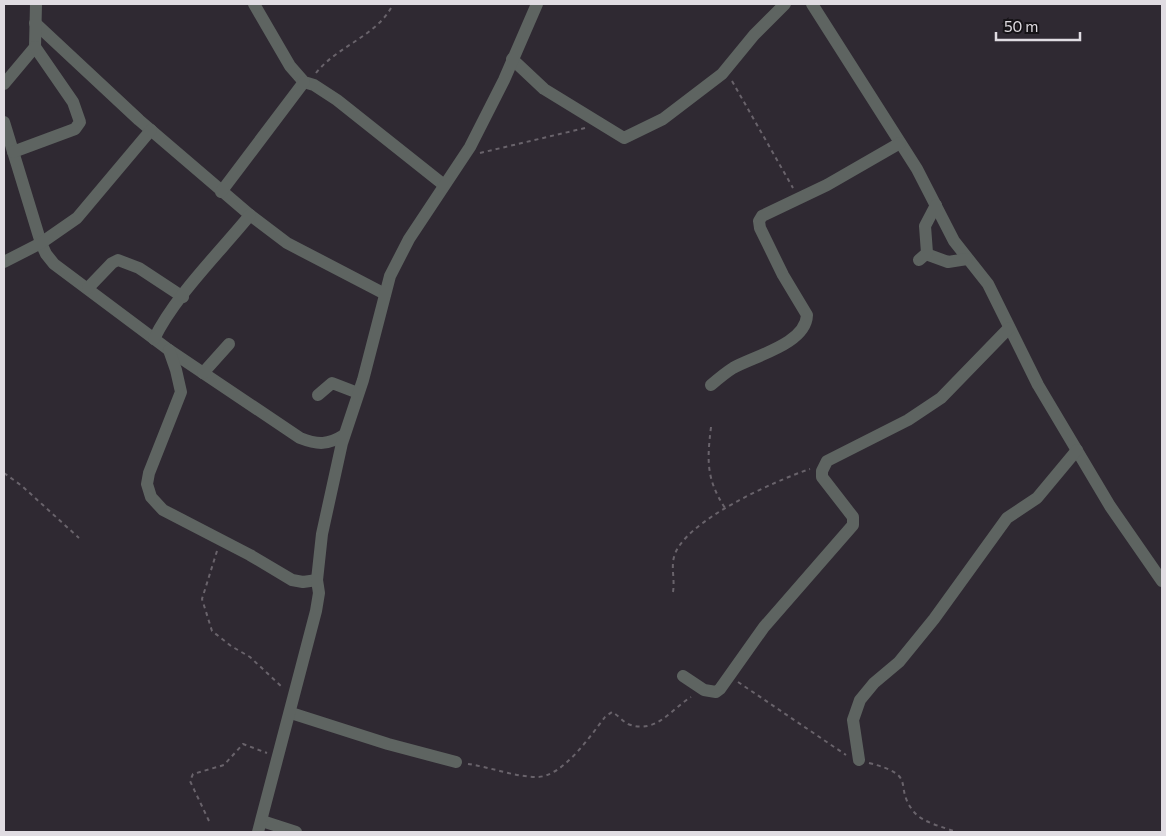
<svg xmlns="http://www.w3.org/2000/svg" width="1166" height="836" font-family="Commissioner,sans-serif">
  <rect width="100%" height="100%" fill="#2f2932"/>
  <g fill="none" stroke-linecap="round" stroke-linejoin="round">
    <g stroke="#69636b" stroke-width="2" stroke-dasharray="4 4" stroke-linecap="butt">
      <path d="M 316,73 C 338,45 378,36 393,4"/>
      <path d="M 732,81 L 793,188"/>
      <path d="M 480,153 L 585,128"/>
      <path d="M 711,427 C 707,460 706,479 725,508"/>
      <path d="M 4,473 L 22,486 L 79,538"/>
      <path d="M 217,551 L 202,599 L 212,631 L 231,646 L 250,657 L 283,688"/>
      <path d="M 673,592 C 675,580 671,568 674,557 C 683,521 777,480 810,469"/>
      <path d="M 738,682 L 846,755"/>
      <path d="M 869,763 C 920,776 892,785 914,812 C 923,823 944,827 956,832"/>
      <path d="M 468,764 C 490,767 515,777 537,777 C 563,777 591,735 605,717 L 612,712 C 618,715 622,721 628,724 C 656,735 671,709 691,697"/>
      <path d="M 209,821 L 190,781 L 193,774 L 224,765 L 243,744 L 267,753"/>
    </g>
    <g stroke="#5e6461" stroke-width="12">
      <path d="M 254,4 L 290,66 L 304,82 L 314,85 L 337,100 L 444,185"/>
      <path d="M 812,4 L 917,169 L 954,241 L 988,284 L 1038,385 L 1110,506 L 1162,581"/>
      <path d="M 35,23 L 139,120 L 250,215 L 287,243 L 385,294"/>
      <path d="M 512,59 L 544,89 L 624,138 L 663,119 L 722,74 L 754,35 L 785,4"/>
      <path d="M 4,84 L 35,47 L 36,4"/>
      <path d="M 4,122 L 41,243 L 46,254 L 54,264 L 169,350 L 300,438 C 318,445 328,445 344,435"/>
      <path d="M 13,152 L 75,129 L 80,122 L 73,102 L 35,47"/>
      <path d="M 221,192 L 304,82"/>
      <path d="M 926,254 L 948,262 L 967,259"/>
      <path d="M 919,260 L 927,253 L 925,226 L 936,205"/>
      <path d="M 4,262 L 41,243 L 77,218 L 151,130"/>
      <path d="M 88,288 L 112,263 L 118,260 L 139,268 L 183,297"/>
      <path d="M 154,339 C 174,297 220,252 250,215"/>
      <path d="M 169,350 L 176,370 L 181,392 L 149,473 L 147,484 L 151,497 L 163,510 L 250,555 L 292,580 L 303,582 L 317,580"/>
      <path d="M 203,373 L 229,344"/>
      <path d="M 711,385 C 718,379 725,373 733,368 C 754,356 806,344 807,315 L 783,275 L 760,228 L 759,221 L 762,216 L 827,185 L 900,143"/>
      <path d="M 318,395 L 332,383 L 358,393"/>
      <path d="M 683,676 L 704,690 L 716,692 L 720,689 L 764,627 L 853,525 L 853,517 L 822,477 L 822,471 L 827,461 L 908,420 L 941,398 L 1009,328"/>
      <path d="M 291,713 L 388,744 L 456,762"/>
      <path d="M 859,760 L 853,720 L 860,700 L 874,683 L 899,662 L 934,619 L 1007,518 L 1037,498 L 1077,450"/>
      <path d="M 262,821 L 296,832"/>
      <path d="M 258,832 L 316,611 L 319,593 L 317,580 L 322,534 L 342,443 L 363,380 L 390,276 L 409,239 L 470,147 L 504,80 L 537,4"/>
    </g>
  </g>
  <rect width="1166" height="836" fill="none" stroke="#e0dce2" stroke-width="10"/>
  <path d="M996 32v8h84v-8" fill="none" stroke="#e0dce2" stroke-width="2.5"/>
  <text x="1004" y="32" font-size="15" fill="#e0dce2" stroke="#161317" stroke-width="4" paint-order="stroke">50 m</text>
</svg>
